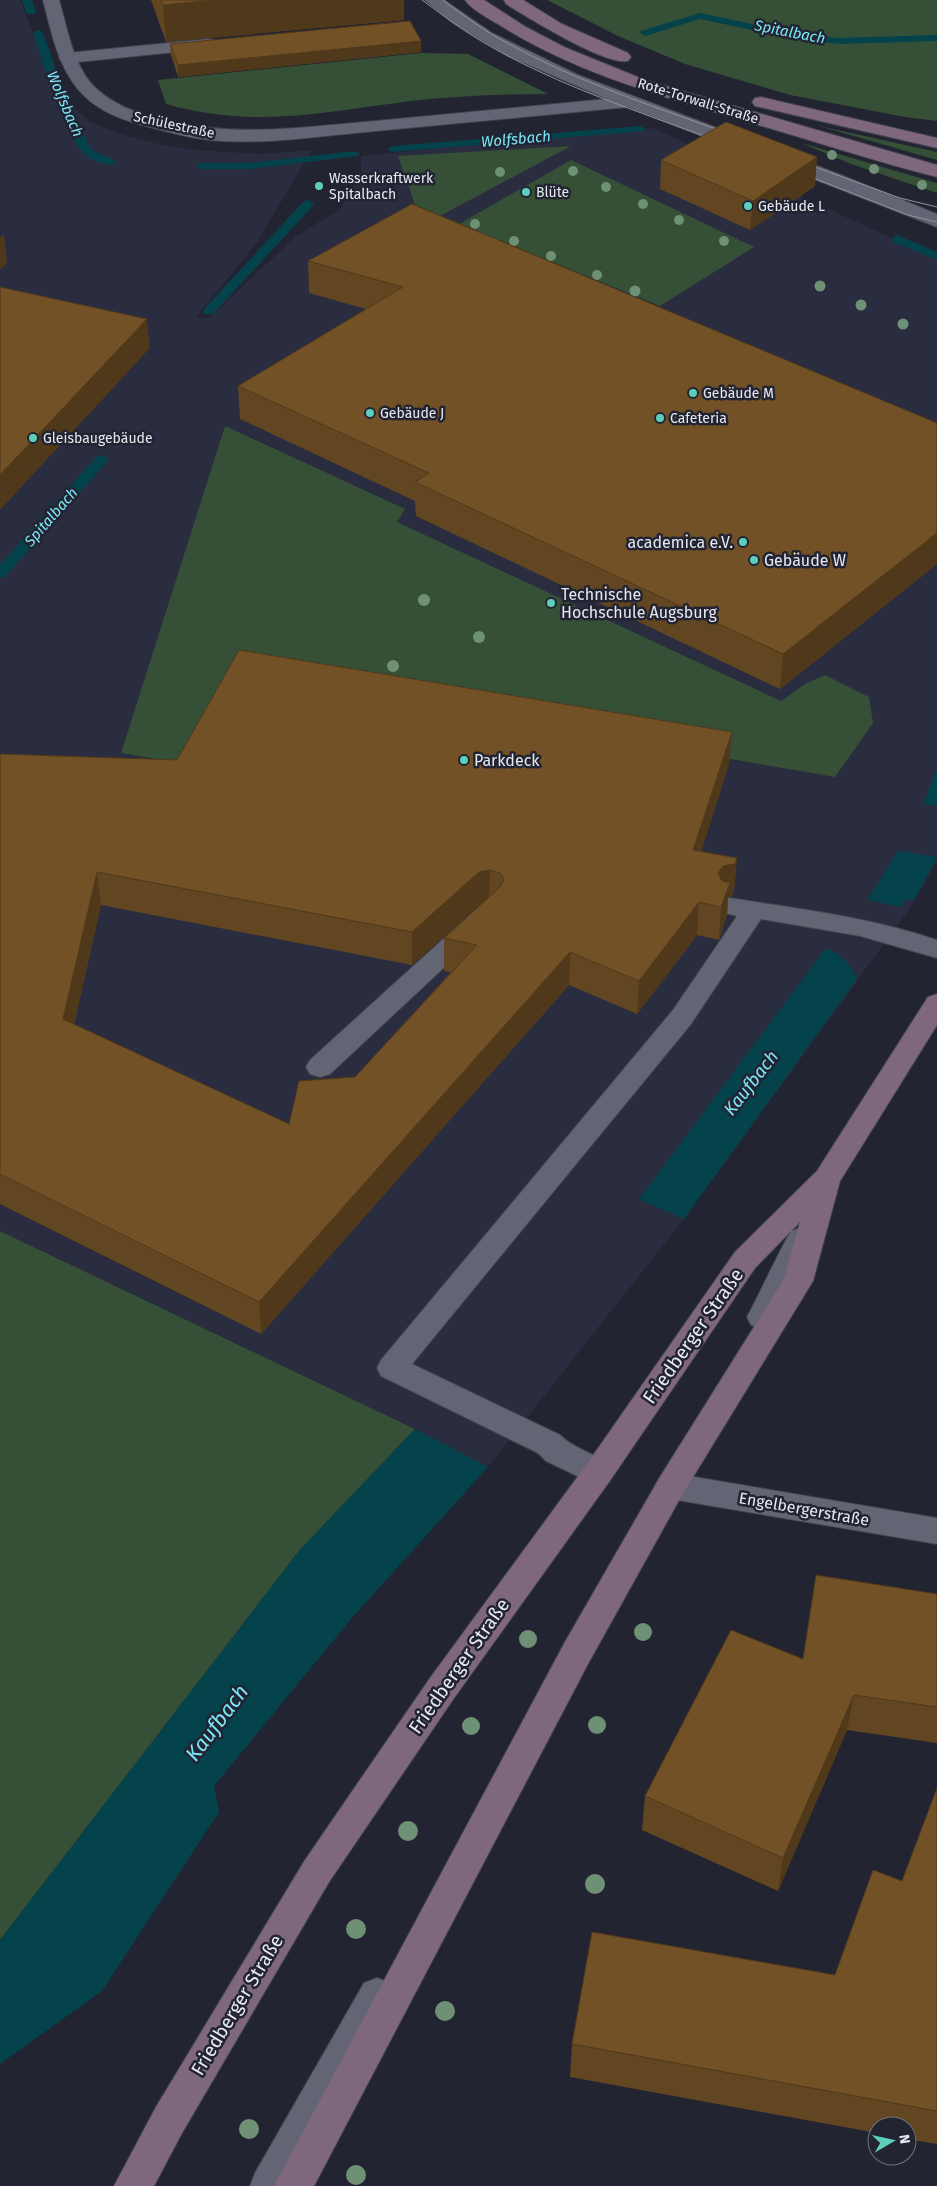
<svg xmlns="http://www.w3.org/2000/svg" width="937" height="2186" font-family="'Fira Sans',sans-serif">
  <rect width="100%" height="100%" fill="#232431"/>
  <path fill="#2a2c3f" d="M 0,0 L 20,0 L 35,38 L 60,86 L 72,106 L 90,122 L 123,135 L 159,144 L 196,150 L 260,154 L 312,150 L 256,244 L 196,317 L 208,319 L 295,237 L 340,209 L 361,174 L 361,156 L 653,128 L 937,259 L 937,861 L 910,908 L 684,1219 L 488,1467 L 415,1429 L 0,1231 Z"/>
  <g fill="#355036">
    <path d="M 547,0 L 937,0 L 937,121 L 905,117 L 790,95 L 685,64 L 618,36 Z"/>
    <path d="M 421,53 L 468,54 L 548,94 C 502,94 456,96 411,101 C 324,112 253,129 166,104 L 158,80 Z"/>
    <path d="M 819,126 L 937,152 L 937,160 Z"/>
    <path d="M 801,143 L 937,183 L 937,193 L 851,164 Z"/>
    <path d="M 571,146 L 440,216 L 415,205 L 398,156 Z"/>
    <path d="M 571,160 L 754,247 L 660,306 L 459,224 Z"/>
    <path d="M 225,426 L 405,509 L 397,522 L 781,701 L 805,684 L 825,675 L 869,697 L 873,723 L 835,777 L 231,673 L 180,763 L 121,753 Z"/>
    <path d="M 0,1231 L 415,1429 L 299,1551 L 0,1940 Z"/>
  </g>
  <g fill="#04434b">
    <path d="M 937,768 L 937,806 L 923,804 Z"/>
    <path d="M 898,851 L 937,857 L 915,899 L 904,901 L 901,907 L 867,900 Z"/>
    <path d="M 826,948 C 841,955 851,963 857,979 L 684,1219 L 639,1199 Z"/>
    <path d="M 415,1429 L 488,1467 L 351,1619 L 214,1786 L 219,1812 L 102,1991 L 0,2064 L 0,1940 L 299,1551 Z"/>
  </g>
  <g fill="none" stroke-linecap="round" stroke-linejoin="round">
    <g fill="#04434b" fill-rule="evenodd">
      <path d="M 22,0 L 32,0 L 36,12 L 35,14 L 27,14 Z"/>
      <path d="M 700,13 L 781,30 L 838,38 L 937,35 L 937,41 L 838,44 L 781,36 L 700,19 L 645,36 L 640,33 L 641,31 Z"/>
      <path d="M 38,30 L 43,33 L 62,87 L 88,144 L 94,151 L 114,160 L 116,162 L 114,164 C 102,167 84,156 78,146 C 58,114 44,68 33,33 Z"/>
      <path d="M 640,126 L 646,129 L 644,131 L 393,152 L 387,149 L 393,146 Z"/>
      <path d="M 354,151 L 360,154 L 358,156 L 250,169 L 201,169 L 195,166 L 201,163 L 250,163 Z"/>
      <path d="M 308,200 L 314,204 L 312,207 L 213,314 L 205,314 L 203,311 L 205,308 L 304,201 Z"/>
      <path d="M 897,235 L 937,252 L 937,260 L 893,242 L 891,239 Z"/>
      <path d="M 102,455 L 109,459 L 107,462 L 5,577 L 0,578 L 0,565 L 97,456 Z"/>
    </g>
    <defs>
      <g id="service">
        <path d="M 425,0 L 444,0 L 492,33 L 578,75 L 841,175 L 937,214 L 937,227 L 628,107 L 365,132 L 359,131 L 356,127 L 359,123 L 365,122 L 607,99 L 508,56 L 453,23 Z"/>
        <path d="M 208,39 L 214,40 L 217,44 L 214,48 L 68,63 L 62,62 L 59,58 L 62,54 L 68,53 Z"/>
        <path d="M 730,898 C 800,909 870,917 937,940 L 937,958 L 860,936 L 761,919 L 691,1024 L 412,1364 L 560,1435 C 575,1451 604,1454 614,1473 L 609,1482 L 598,1486 L 546,1461 L 538,1453 L 381,1376 L 377,1368 L 381,1360 L 673,1010 L 737,916 L 721,912 L 717,906 L 721,900 Z"/>
        <path d="M 472,918 L 481,921 L 485,927 L 481,933 L 330,1074 L 320,1077 L 310,1074 L 306,1067 L 310,1060 L 463,921 Z"/>
        <path d="M 801,1228 L 811,1231 L 815,1239 L 795,1285 L 773,1325 L 762,1328 L 751,1325 L 747,1317 C 762,1289 775,1259 791,1231 Z"/>
        <path d="M 377,1978 L 390,1983 L 395,1995 L 290,2186 L 250,2186 L 255,2173 L 364,1983 Z"/>
      </g>
      <g id="minor">
        <path d="M 43,0 L 59,0 C 67,27 72,60 90,82 C 109,104 136,113 164,120 C 234,137 294,128 365,122 L 371,123 L 374,127 L 371,131 L 365,132 C 314,137 261,145 209,140 C 190,138 172,133 153,128 C 125,121 96,112 77,88 C 57,63 51,30 43,0 Z"/>
        <path d="M 671,1473 L 937,1518 L 937,1544 L 671,1499 L 660,1495 L 655,1486 L 660,1477 Z"/>
      </g>
      <g id="secondary">
        <path d="M 465,0 L 484,0 L 526,27 L 564,47 L 645,80 L 937,165 L 937,177 C 873,161 811,140 748,122 C 661,96 575,73 498,24 C 488,18 472,10 465,0 Z"/>
        <path d="M 504,0 L 523,0 L 562,24 L 628,53 L 631,57 L 628,61 C 606,66 527,17 506,4 Z"/>
        <path d="M 761,97 L 937,138 L 937,148 L 755,106 L 752,102 L 755,98 Z"/>
        <path d="M 937,994 L 937,1025 L 840,1181 L 813,1281 L 682,1495 L 589,1662 L 314,2186 L 274,2186 L 565,1642 L 660,1477 L 784,1279 L 800,1222 L 755,1268 L 609,1482 L 454,1698 L 329,1882 L 182,2133 L 154,2186 L 114,2186 L 156,2107 L 305,1860 L 430,1678 L 587,1464 L 735,1252 L 817,1171 L 928,997 Z"/>
      </g>
    </defs>
    <use href="#service" stroke="#41434d" stroke-width="2"/>
    <use href="#minor" stroke="#41434d" stroke-width="2"/>
    <use href="#secondary" stroke="#41434d" stroke-width="2"/>
    <use href="#service" fill="#636574" fill-rule="evenodd"/>
    <use href="#minor" fill="#636574" fill-rule="evenodd"/>
    <use href="#secondary" fill="#7f687e" fill-rule="evenodd"/>
    <g stroke="#91929d" stroke-width="1">
      <path d="M 422,0 C 444,16 465,32 488,45 C 559,86 638,111 714,140"/>
      <path d="M 443,0 C 464,16 486,32 509,44 C 578,82 653,106 727,133"/>
      <path d="M 804,163 L 900,198 L 937,207"/>
      <path d="M 803,174 L 908,215 L 937,222"/>
    </g>
  </g>
  <g fill="#6e9075">
    <circle cx="832" cy="155" r="5"/>
    <circle cx="874" cy="169" r="5"/>
    <circle cx="573" cy="171" r="5"/>
    <circle cx="500" cy="172" r="5"/>
    <circle cx="922" cy="185" r="5"/>
    <circle cx="606" cy="187" r="5"/>
    <circle cx="643" cy="204" r="5"/>
    <circle cx="679" cy="220" r="5"/>
    <circle cx="475" cy="224" r="5"/>
    <circle cx="514" cy="241" r="5"/>
    <circle cx="724" cy="241" r="5"/>
    <circle cx="551" cy="256" r="5"/>
    <circle cx="597" cy="275" r="5"/>
    <circle cx="820" cy="286" r="5.5"/>
    <circle cx="635" cy="291" r="5.5"/>
    <circle cx="861" cy="305" r="5.5"/>
    <circle cx="903" cy="324" r="5.5"/>
    <circle cx="424" cy="600" r="6"/>
    <circle cx="479" cy="637" r="6"/>
    <circle cx="393" cy="666" r="6"/>
    <circle cx="643" cy="1632" r="9"/>
    <circle cx="528" cy="1639" r="9"/>
    <circle cx="597" cy="1725" r="9"/>
    <circle cx="471" cy="1726" r="9"/>
    <circle cx="408" cy="1831" r="10"/>
    <circle cx="595" cy="1884" r="10"/>
    <circle cx="356" cy="1929" r="10"/>
    <circle cx="445" cy="2011" r="10"/>
    <circle cx="249" cy="2129" r="10"/>
    <circle cx="356" cy="2175" r="10"/>
  </g>
  <g fill="#624621" fill-rule="evenodd">
    <path d="M 151,0 L 404,0 L 404,20 L 166,42 Z"/>
    <path d="M 170,44 L 421,52 L 178,77 L 171,55 Z"/>
    <path d="M 661,160 L 815,186 L 750,230 L 660,189 Z"/>
    <path d="M 308,261 L 937,423 L 937,564 L 780,689 L 416,516 L 415,501 L 240,419 L 238,386 L 366,309 L 309,293 Z"/>
    <path d="M 0,754 L 177,760 L 729,764 L 701,852 L 737,858 L 734,890 L 732,896 L 728,897 L 727,915 L 719,940 L 697,935 L 637,1014 L 569,985 L 261,1334 L 0,1204 ZM 481,904 L 444,938 L 444,971 L 451,972 L 355,1077 L 289,1124 L 74,1024 L 101,905 L 412,965 L 479,905 Z"/>
    <path d="M 937,1594 L 937,1743 L 847,1730 L 778,1891 L 642,1830 L 645,1796 L 803,1659 Z"/>
    <path d="M 937,1788 L 937,2144 L 907,2139 L 907,2126 L 877,2126 L 877,2133 L 570,2077 L 572,2044 L 835,1975 L 902,1881 Z"/>
  </g>
  <g fill="#50391b">
    <path d="M 214,0 L 404,0 L 404,20 L 166,42 L 163,5 Z"/>
    <path d="M 421,41 L 421,52 L 178,77 L 178,65 Z"/>
    <path d="M 817,157 L 815,186 L 750,230 L 753,201 Z"/>
    <path d="M 4,234 L 7,263 L 0,270 L 0,238 Z"/>
    <path d="M 147,319 L 150,348 L 0,510 L 0,475 Z"/>
    <path d="M 937,533 L 937,564 L 780,689 L 783,654 Z"/>
    <path d="M 732,732 L 729,764 L 691,883 L 693,850 Z"/>
    <path d="M 737,858 L 734,890 L 732,896 L 728,897 L 727,915 L 719,940 L 721,907 L 718,873 L 723,866 Z"/>
    <path d="M 490,870 L 489,902 L 479,905 L 412,965 L 412,932 L 479,872 Z"/>
    <path d="M 97,872 L 101,905 L 68,1052 L 63,1019 Z"/>
    <path d="M 699,902 L 697,935 L 637,1014 L 639,981 Z"/>
    <path d="M 570,952 L 569,985 L 261,1334 L 259,1302 Z"/>
    <path d="M 854,1695 L 847,1730 L 778,1891 L 783,1858 Z"/>
  </g>
  <g fill="#725126" stroke="#50391b" fill-rule="evenodd">
    <path d="M 161,0 L 214,0 L 163,5 Z"/>
    <path d="M 410,21 L 421,41 L 178,65 L 170,44 Z"/>
    <path d="M 726,122 L 817,157 L 753,201 L 661,160 Z"/>
    <path d="M 412,204 L 937,423 L 937,533 L 783,654 L 415,482 L 429,473 L 238,386 L 403,287 L 308,261 Z"/>
    <path d="M 0,287 L 147,319 L 0,475 Z"/>
    <path d="M 239,650 L 732,732 L 693,850 L 737,858 L 735,864 L 723,866 L 718,873 L 722,881 L 730,883 L 721,907 L 699,902 L 639,981 L 570,952 L 259,1302 L 0,1174 L 0,754 L 177,760 ZM 490,870 L 500,873 L 504,879 L 500,887 L 444,938 L 477,945 L 355,1077 L 299,1081 L 289,1124 L 63,1019 L 97,872 L 412,932 L 479,872 Z"/>
    <path d="M 816,1575 L 937,1594 L 937,1707 L 854,1695 L 783,1858 L 645,1796 L 731,1630 L 803,1659 Z"/>
    <path d="M 937,1788 L 937,2111 L 572,2044 L 592,1932 L 835,1975 L 873,1870 L 902,1881 Z"/>
  </g>
  <g fill="#5ccebb" stroke="#232431" stroke-width="2">
    <circle cx="319" cy="186" r="5"/>
    <circle cx="526" cy="192" r="5"/>
    <circle cx="748" cy="206" r="5"/>
    <circle cx="693" cy="393" r="5"/>
    <circle cx="370" cy="413" r="5"/>
    <circle cx="660" cy="418" r="5"/>
    <circle cx="33" cy="438" r="5"/>
    <circle cx="743" cy="542" r="5"/>
    <circle cx="754" cy="560" r="5"/>
    <circle cx="551" cy="603" r="5"/>
    <circle cx="464" cy="760" r="5"/>
  </g>
  <g text-anchor="middle" dominant-baseline="central" stroke-width="5" stroke-linejoin="round" paint-order="stroke">
    <g font-size="14" fill="#e7e9f2" stroke="#232431">
      <text transform="translate(698 101) rotate(17)">Rote-Torwall-Straße</text>
      <text transform="translate(174 125) rotate(12)">Schülestraße</text>
    </g>
    <g font-size="14" fill="#e7e9f2" stroke="#232431" text-anchor="start">
      <text x="329" y="178">Wasserkraftwerk<tspan x="329" dy="16">Spitalbach</tspan></text>
      <text x="536" y="192">Blüte</text>
      <text x="758" y="206">Gebäude L</text>
      <text x="703" y="393">Gebäude M</text>
      <text x="380" y="413">Gebäude J</text>
      <text x="670" y="418">Cafeteria</text>
      <text x="43" y="438">Gleisbaugebäude</text>
    </g>
    <g font-size="15" font-style="italic" fill="#7ae7f8" stroke="#232431">
      <text transform="translate(790 32) rotate(11)">Spitalbach</text>
      <text transform="translate(65 104) rotate(67)">Wolfsbach</text>
      <text transform="translate(516 139) rotate(-5)">Wolfsbach</text>
      <text transform="translate(51 517) rotate(-49)">Spitalbach</text>
    </g>
    <g font-size="16" fill="#e7e9f2" stroke="#232431" text-anchor="start">
      <text x="733" y="542" text-anchor="end">academica e.V.</text>
      <text x="764" y="560">Gebäude W</text>
      <text x="561" y="594">Technische<tspan x="561" dy="18">Hochschule Augsburg</tspan></text>
      <text x="474" y="760">Parkdeck</text>
    </g>
    <g font-size="16" fill="#e7e9f2" stroke="#232431">
      <text transform="translate(804 1509) rotate(10)">Engelbergerstraße</text>
    </g>
    <g font-size="18" font-style="italic" fill="#7ae7f8" stroke="#232431">
      <text transform="translate(751 1083) rotate(-52)">Kaufbach</text>
    </g>
    <g font-size="19" fill="#e7e9f2" stroke="#232431">
      <text transform="translate(693 1336) rotate(-55)">Friedberger Straße</text>
      <text transform="translate(459 1666) rotate(-55)">Friedberger Straße</text>
      <text transform="translate(237 2005) rotate(-59)">Friedberger Straße</text>
    </g>
    <g font-size="21" font-style="italic" fill="#7ae7f8" stroke="#232431">
      <text transform="translate(217 1723) rotate(-53)">Kaufbach</text>
    </g>
  </g>
  <g transform="translate(892 2141) rotate(81)"><circle r="24" fill="#232431" stroke="#71737e"/>
  <path d="M0-4L9 19L0 12L-9 19Z" fill="#5ccebb"/>
  <text y="-8" font-size="14" font-weight="bold" text-anchor="middle" fill="#e7e9f2">N</text>
  </g>
</svg>
